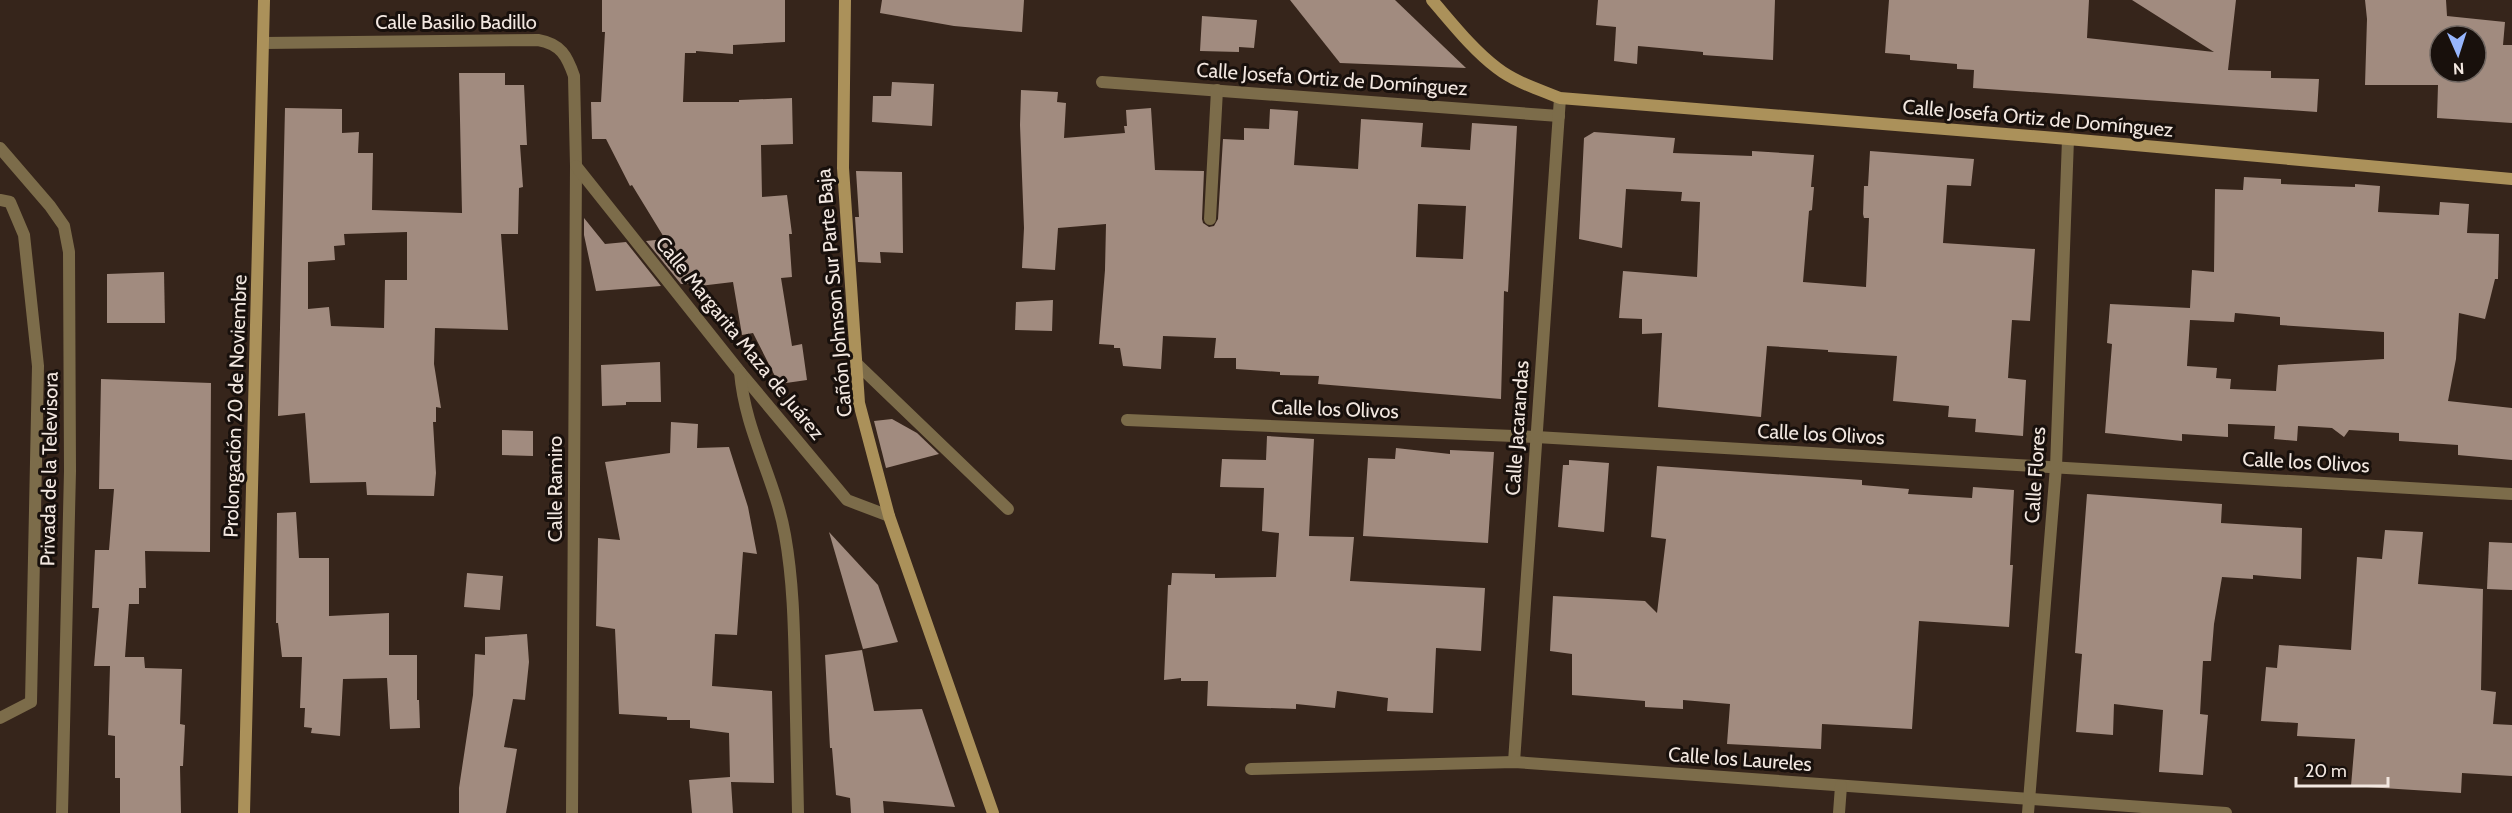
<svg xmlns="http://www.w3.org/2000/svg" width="2512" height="813" font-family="Cabin,sans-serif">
  <rect width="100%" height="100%" fill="#36251b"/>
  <g fill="#a18b7f" fill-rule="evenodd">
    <path d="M 602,0 L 785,0 L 785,42 L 733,45 L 733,54 L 696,51 L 696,53 L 685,53 L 683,102 L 739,102 L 739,100 L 792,98 L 793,144 L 761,145 L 762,197 L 787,195 L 792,234 L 789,234 L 792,277 L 781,278 L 792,346 L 802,344 L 807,380 L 779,384 L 753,333 L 742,335 L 733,282 L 691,287 L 689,284 L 681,284 L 646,241 L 665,239 L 632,185 L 630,186 L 606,139 L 592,139 L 591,102 L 601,102 L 605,32 L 602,32 Z"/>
    <path d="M 882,0 L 1024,0 L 1022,32 L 954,26 L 880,13 Z"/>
    <path d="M 1290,0 L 1395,0 L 1466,68 L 1340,63 Z"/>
    <path d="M 1598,0 L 1775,0 L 1773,60 L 1703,55 L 1703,52 L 1638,46 L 1637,64 L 1614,61 L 1616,27 L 1596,25 Z"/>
    <path d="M 1889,0 L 2089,0 L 2087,38 L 2214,52 L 2132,0 L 2236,0 L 2228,70 L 2271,71 L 2271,78 L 2319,79 L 2317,112 L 1973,88 L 1974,70 L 1957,69 L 1957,64 L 1910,60 L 1910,55 L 1885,53 Z"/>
    <path d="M 2365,0 L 2446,0 L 2447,16 L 2505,22 L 2503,45 L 2512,45 L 2512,123 L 2437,118 L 2438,85 L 2365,85 L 2367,19 ZM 2440,36 L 2476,36 L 2476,72 L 2440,72 Z"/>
    <path d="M 1202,16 L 1257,20 L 1254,48 L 1239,47 L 1239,52 L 1200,51 Z"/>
    <path d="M 459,73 L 505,73 L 505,85 L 524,85 L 527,145 L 520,145 L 523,187 L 519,188 L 518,234 L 501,234 L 508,330 L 435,328 L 434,364 L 441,408 L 436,407 L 436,422 L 433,422 L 436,473 L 434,496 L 367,495 L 366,482 L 310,483 L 305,413 L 278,416 L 285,108 L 342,109 L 342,133 L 359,132 L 358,153 L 373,153 L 372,210 L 462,213 ZM 407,232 L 407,280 L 385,280 L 384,328 L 331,326 L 329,307 L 308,309 L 308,262 L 335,260 L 334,246 L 345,245 L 344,234 Z"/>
    <path d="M 892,82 L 934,84 L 932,126 L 872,122 L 873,96 L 891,96 Z"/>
    <path d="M 1021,90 L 1058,92 L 1057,102 L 1066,103 L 1064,138 L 1125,133 L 1124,126 L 1127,126 L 1126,110 L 1151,108 L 1155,170 L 1204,171 L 1202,219 L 1203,223 L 1209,227 L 1214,226 L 1218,219 L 1223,139 L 1244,140 L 1244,128 L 1269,129 L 1270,109 L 1298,111 L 1294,165 L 1358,169 L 1361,119 L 1423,123 L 1421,147 L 1470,150 L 1472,123 L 1517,126 L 1508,292 L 1504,291 L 1501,399 L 1318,384 L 1319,376 L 1280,375 L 1280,372 L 1236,369 L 1236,358 L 1214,358 L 1216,338 L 1163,336 L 1161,369 L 1123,366 L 1120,348 L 1114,348 L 1114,345 L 1099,344 L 1105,270 L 1106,224 L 1058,228 L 1055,270 L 1022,268 L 1024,228 L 1020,125 ZM 1418,204 L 1466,206 L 1463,259 L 1416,257 Z"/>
    <path d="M 1594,132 L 1675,138 L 1673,153 L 1752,156 L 1752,151 L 1814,155 L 1811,187 L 1814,187 L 1812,210 L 1809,211 L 1803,282 L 1866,287 L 1869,218 L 1864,218 L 1863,214 L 1864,186 L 1868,186 L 1870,151 L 1974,159 L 1971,186 L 1947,185 L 1943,243 L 2035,249 L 2030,321 L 2012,320 L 2008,378 L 2026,380 L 2023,436 L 1975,432 L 1976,419 L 1948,417 L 1949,406 L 1893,401 L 1897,356 L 1828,352 L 1828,350 L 1767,346 L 1761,417 L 1658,407 L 1662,333 L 1642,334 L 1642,319 L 1619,318 L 1623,271 L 1697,277 L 1700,202 L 1681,201 L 1682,192 L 1626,189 L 1622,248 L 1579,239 L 1584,138 Z"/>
    <path d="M 856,171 L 902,172 L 903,253 L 880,252 L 881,263 L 858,262 L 855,217 L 859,217 Z"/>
    <path d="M 2244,177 L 2281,179 L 2281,184 L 2355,187 L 2355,184 L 2380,186 L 2378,212 L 2439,215 L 2440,202 L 2469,204 L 2467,233 L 2499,234 L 2498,279 L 2495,279 L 2485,319 L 2459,313 L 2456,359 L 2448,401 L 2512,408 L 2512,460 L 2458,455 L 2458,445 L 2399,441 L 2399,433 L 2349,430 L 2344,437 L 2332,428 L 2298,426 L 2297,441 L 2274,439 L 2275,426 L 2228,424 L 2228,437 L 2182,434 L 2182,441 L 2105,433 L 2112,344 L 2107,343 L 2110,304 L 2190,308 L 2192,270 L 2214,272 L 2215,189 L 2243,190 ZM 2235,313 L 2280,317 L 2280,325 L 2384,332 L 2384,359 L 2278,365 L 2276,391 L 2230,389 L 2231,379 L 2216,378 L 2217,368 L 2187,366 L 2190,320 L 2234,322 Z"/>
    <path d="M 584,218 L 605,244 L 626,242 L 661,286 L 596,291 L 584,235 Z"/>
    <path d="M 164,272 L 165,323 L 107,323 L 107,274 Z"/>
    <path d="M 1053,300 L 1052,331 L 1015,330 L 1016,302 Z"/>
    <path d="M 660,362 L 661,402 L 626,402 L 626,405 L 602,406 L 601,365 Z"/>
    <path d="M 101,379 L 211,383 L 210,552 L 145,551 L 146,588 L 139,588 L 139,604 L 129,604 L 125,657 L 144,657 L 145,668 L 182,669 L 180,724 L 185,725 L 183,766 L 180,766 L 181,813 L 120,813 L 120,778 L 115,778 L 115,736 L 108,735 L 110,666 L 94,666 L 99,608 L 92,608 L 95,550 L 109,550 L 114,489 L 99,489 Z"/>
    <path d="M 892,419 L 917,433 L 939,454 L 886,468 L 874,421 Z"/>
    <path d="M 671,422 L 698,424 L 697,448 L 729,447 L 748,507 L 757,554 L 743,552 L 737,635 L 715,634 L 712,686 L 772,691 L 774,783 L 731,782 L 733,813 L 692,813 L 689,780 L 730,777 L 729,733 L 690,728 L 690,720 L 667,720 L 667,717 L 619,714 L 615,629 L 596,626 L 598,538 L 620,540 L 605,462 L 670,453 Z"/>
    <path d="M 502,430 L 533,431 L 533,456 L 502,455 Z"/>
    <path d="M 1267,436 L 1314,439 L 1309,536 L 1354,537 L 1350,581 L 1485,588 L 1481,651 L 1436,648 L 1433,713 L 1387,711 L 1388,698 L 1337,691 L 1335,708 L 1296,704 L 1296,709 L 1207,706 L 1208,681 L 1181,681 L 1181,678 L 1164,680 L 1168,585 L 1171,585 L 1172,573 L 1215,574 L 1215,578 L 1276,577 L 1279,533 L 1262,531 L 1264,488 L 1220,487 L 1222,459 L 1266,460 Z"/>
    <path d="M 1396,448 L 1450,454 L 1450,450 L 1494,452 L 1488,543 L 1363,536 L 1368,458 L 1395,459 Z"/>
    <path d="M 1569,460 L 1609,463 L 1604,532 L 1558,527 L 1563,465 L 1569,465 Z"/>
    <path d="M 1657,466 L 1862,480 L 1862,485 L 1909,489 L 1908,494 L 1972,498 L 1973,487 L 2014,490 L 2010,565 L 2013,565 L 2009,627 L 1919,621 L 1912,729 L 1822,724 L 1821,749 L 1727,744 L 1730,704 L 1683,700 L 1683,709 L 1645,707 L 1645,701 L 1572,695 L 1572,654 L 1550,651 L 1553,596 L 1645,601 L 1657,613 L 1666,539 L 1651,537 Z"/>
    <path d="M 2087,494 L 2222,504 L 2221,523 L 2302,528 L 2301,579 L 2253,575 L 2253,579 L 2222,577 L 2214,624 L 2211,661 L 2203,661 L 2200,714 L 2208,715 L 2203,775 L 2159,772 L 2163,710 L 2114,704 L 2113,735 L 2076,732 L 2082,654 L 2075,653 Z"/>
    <path d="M 296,512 L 299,558 L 329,558 L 329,616 L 389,613 L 389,655 L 417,655 L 417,700 L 419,700 L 420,728 L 390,729 L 387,678 L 343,679 L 340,736 L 311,733 L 312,728 L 304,727 L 305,708 L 300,708 L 302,657 L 282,657 L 278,623 L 276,623 L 277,513 Z"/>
    <path d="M 2385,530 L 2423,532 L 2418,584 L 2483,589 L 2481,690 L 2496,692 L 2493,724 L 2512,725 L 2512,776 L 2462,773 L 2461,793 L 2351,786 L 2355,739 L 2297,736 L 2298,723 L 2261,721 L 2266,667 L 2277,668 L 2279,645 L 2351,650 L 2357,557 L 2382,559 Z"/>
    <path d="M 829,532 L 878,585 L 898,642 L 863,649 Z"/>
    <path d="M 2489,542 L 2512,543 L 2512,590 L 2487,589 Z"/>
    <path d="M 467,573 L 503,576 L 500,610 L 464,607 Z"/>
    <path d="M 527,634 L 529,662 L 525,700 L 513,699 L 504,747 L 517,749 L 506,813 L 459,813 L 459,788 L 473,695 L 475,654 L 485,655 L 485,637 Z"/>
    <path d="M 862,650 L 874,711 L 922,709 L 955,807 L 883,801 L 884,813 L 851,813 L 850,798 L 836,795 L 832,748 L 830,748 L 825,655 Z"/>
  </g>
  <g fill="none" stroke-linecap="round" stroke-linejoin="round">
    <g stroke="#7c6c4a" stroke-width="12">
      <path d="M 0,148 L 50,206 L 64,226 L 69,252 L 70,471 L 62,813"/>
      <path d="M 0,200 L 10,202 L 24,235 L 38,366 L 31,702 L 0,718"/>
    </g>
    <g stroke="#7c6c4a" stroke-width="12">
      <path d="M 264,43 L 538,40 C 561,44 567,56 574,76 L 576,166 L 572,813"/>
      <path d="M 1102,82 L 1559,116"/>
      <path d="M 576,166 L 740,372 L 847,500 L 889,516"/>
      <path d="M 1210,219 L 1217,90"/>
      <path d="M 856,363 L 1008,509"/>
      <path d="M 740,372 C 745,432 775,478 785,535 C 793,580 794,625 795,671 C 796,719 797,766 798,813"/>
      <path d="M 1127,420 L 1536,437 L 2512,494"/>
      <path d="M 1514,762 L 1560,98"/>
      <path d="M 1251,769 L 1514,762 L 2226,813"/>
      <path d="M 1839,813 L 1841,786"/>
      <path d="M 2028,813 L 2056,467 L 2068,139"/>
    </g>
    <g stroke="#ab915a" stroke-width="12">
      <path d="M 845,0 L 843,168 L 859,403 L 889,516 L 993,813"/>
      <path d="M 1432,0 C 1452,23 1472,49 1497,68 C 1515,82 1538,89 1560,98 L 2068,139 L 2512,179"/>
      <path d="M 244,813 L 264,0"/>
    </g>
  </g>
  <g text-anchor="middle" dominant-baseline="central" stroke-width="6" stroke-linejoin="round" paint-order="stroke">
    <g font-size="20" fill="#f2e7e0" stroke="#18100c">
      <text x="456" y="22">Calle Basilio Badillo</text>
      <text transform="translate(1332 79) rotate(4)">Calle Josefa Ortiz de Domínguez</text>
      <text transform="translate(2038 118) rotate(5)">Calle Josefa Ortiz de Domínguez</text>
      <text transform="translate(834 293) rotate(-95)">Cañón Johnson Sur Parte Baja</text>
      <text transform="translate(740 338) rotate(51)">Calle Margarita Maza de Juárez</text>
      <text transform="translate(235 406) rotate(-88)">Prolongación 20 de Noviembre</text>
      <text transform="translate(1335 409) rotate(2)">Calle los Olivos</text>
      <text transform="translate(1517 428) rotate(-86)">Calle Jacarandas</text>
      <text transform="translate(1821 434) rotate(3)">Calle los Olivos</text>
      <text transform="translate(2306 462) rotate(3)">Calle los Olivos</text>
      <text transform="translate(49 469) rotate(-89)">Privada de la Televisora</text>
      <text transform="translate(2035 475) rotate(-86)">Calle Flores</text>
      <text transform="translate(555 489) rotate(-90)">Calle Ramiro</text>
      <text transform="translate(1740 759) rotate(4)">Calle los Laureles</text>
    </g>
  </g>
  <g transform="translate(2458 54) rotate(177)"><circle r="28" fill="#18100c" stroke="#6f6661" stroke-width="1.5"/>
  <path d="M0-4.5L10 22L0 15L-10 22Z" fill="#97b6fd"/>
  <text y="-9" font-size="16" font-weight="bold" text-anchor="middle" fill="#f2e7e0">N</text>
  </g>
  <path d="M2296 777v9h92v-9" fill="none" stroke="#f2e7e0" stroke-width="3"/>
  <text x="2305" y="777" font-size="18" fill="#f2e7e0" stroke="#18100c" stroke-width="4.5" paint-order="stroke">20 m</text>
</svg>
